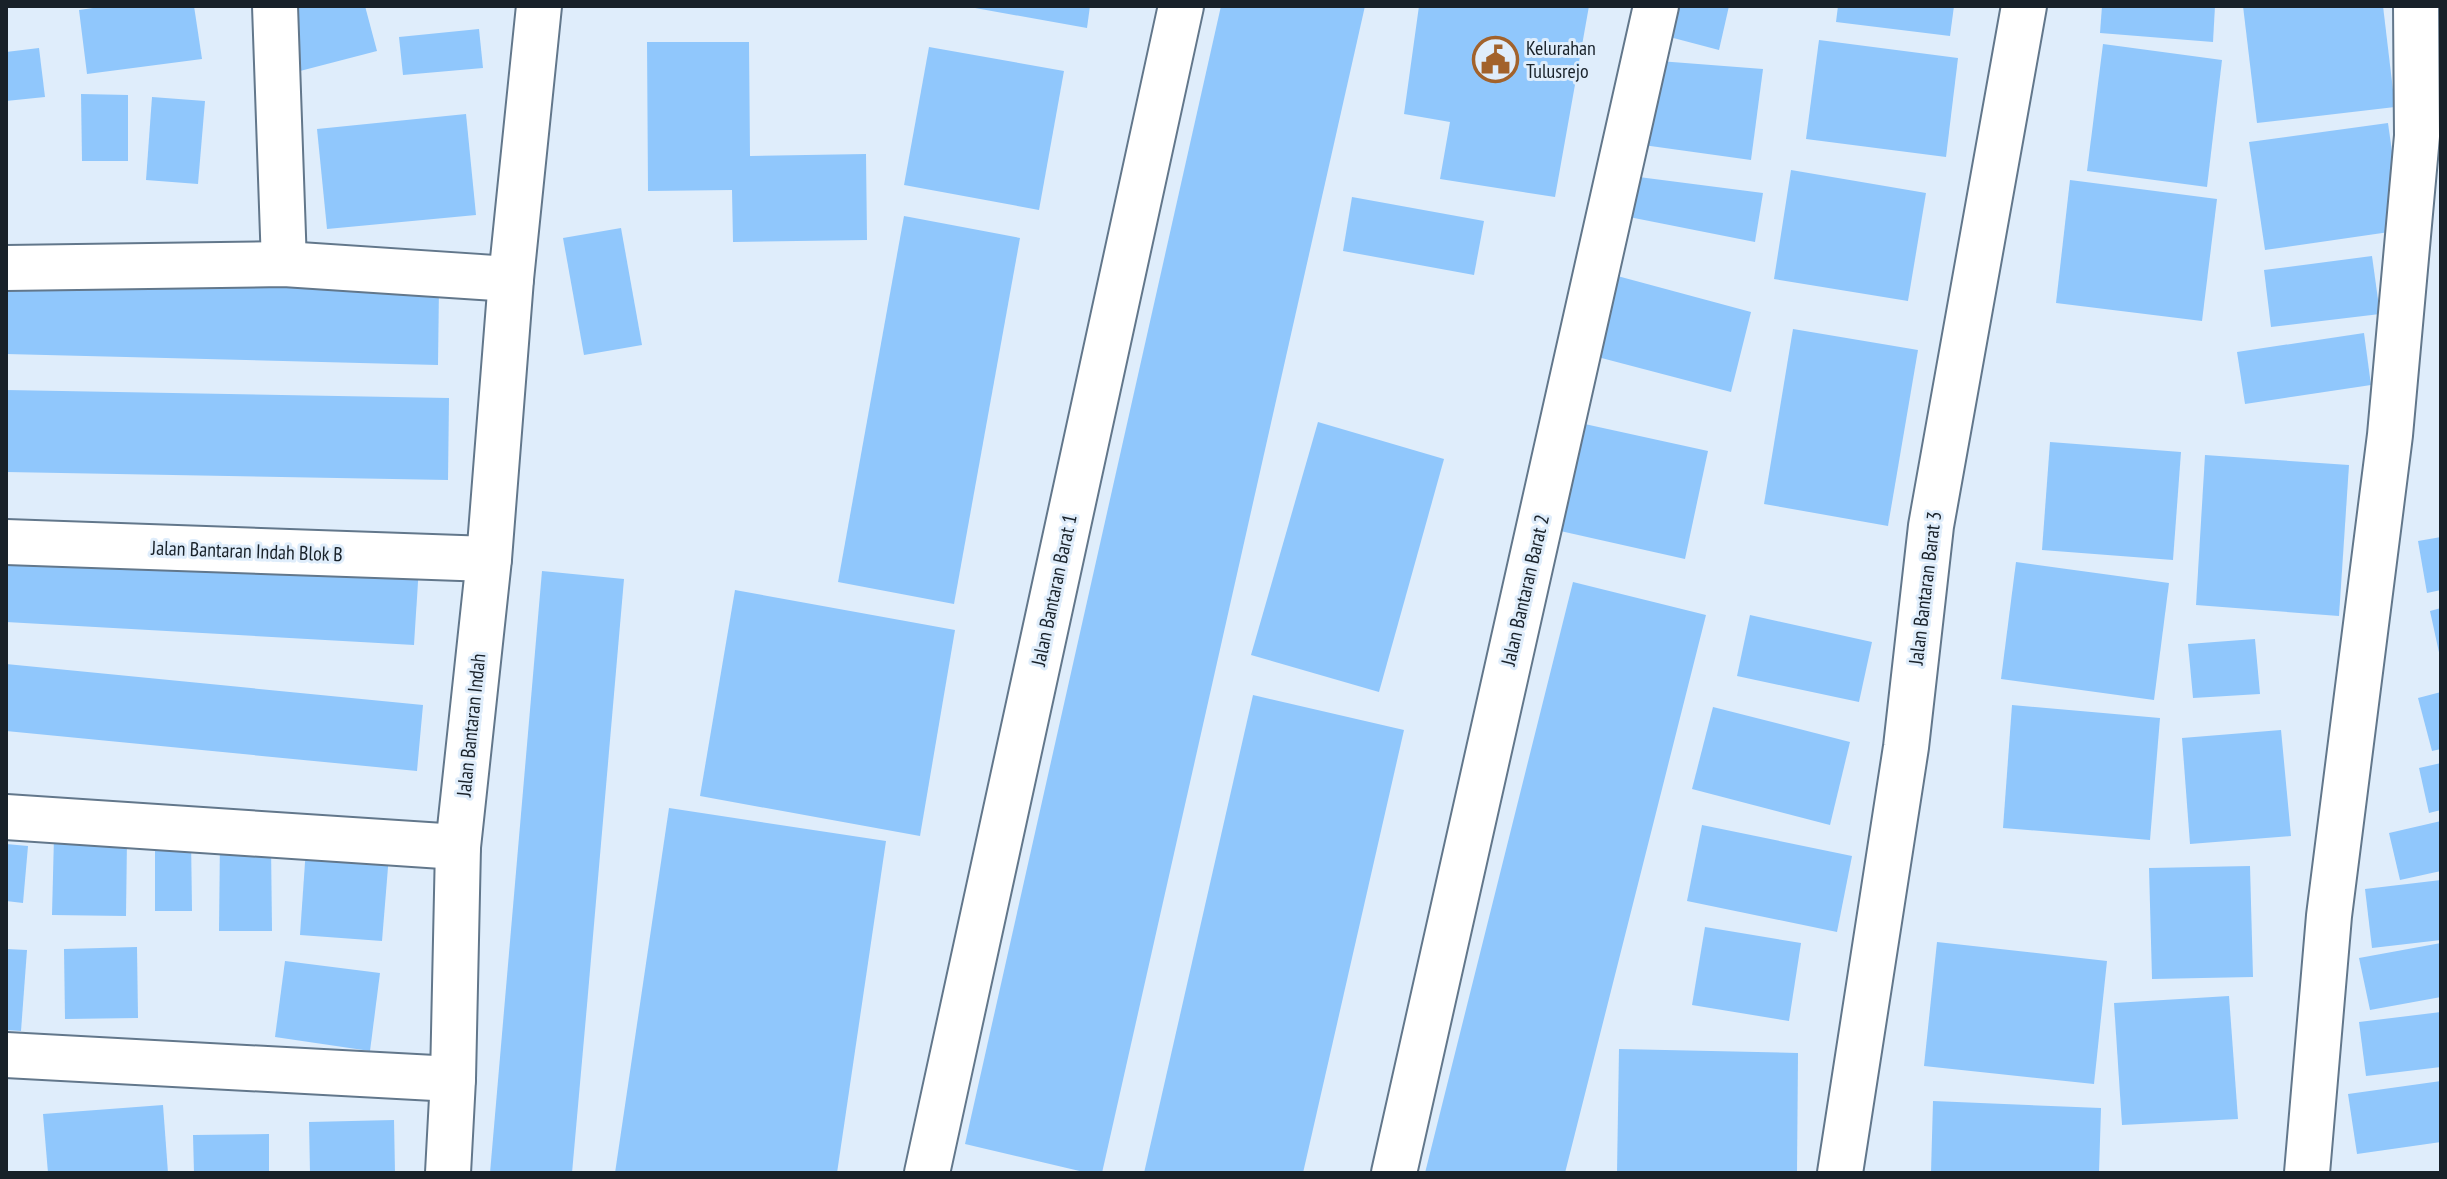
<svg xmlns="http://www.w3.org/2000/svg" width="2447" height="1179" font-family="'PT Sans Narrow',sans-serif">
  <rect width="100%" height="100%" fill="#dfedfb"/>
  <g fill="#90c7fc">
    <path d="M 107,6 L 194,6 L 202,59 L 87,74 L 79,10 Z"/>
    <path d="M 283,6 L 365,6 L 377,51 L 300,71 Z"/>
    <path d="M 964,6 L 1090,6 L 1087,28 Z"/>
    <path d="M 1221,6 L 1365,6 L 1102,1173 L 1088,1173 L 965,1144 Z"/>
    <path d="M 1419,6 L 1589,6 L 1555,197 L 1440,179 L 1450,122 L 1404,114 Z"/>
    <path d="M 1668,6 L 1729,6 L 1719,50 L 1662,35 Z"/>
    <path d="M 1838,6 L 1954,6 L 1950,36 L 1836,22 Z"/>
    <path d="M 2102,6 L 2215,6 L 2213,42 L 2100,33 Z"/>
    <path d="M 2243,6 L 2383,6 L 2395,107 L 2257,123 Z"/>
    <path d="M 479,29 L 483,68 L 403,75 L 399,37 Z"/>
    <path d="M 1819,40 L 1958,58 L 1946,157 L 1806,139 Z"/>
    <path d="M 647,42 L 749,42 L 750,156 L 866,154 L 867,240 L 733,242 L 732,190 L 648,191 Z"/>
    <path d="M 2103,44 L 2222,60 L 2207,187 L 2087,171 Z"/>
    <path d="M 929,47 L 1064,71 L 1039,210 L 904,185 Z"/>
    <path d="M 39,48 L 45,97 L 6,101 L 6,52 Z"/>
    <path d="M 1659,61 L 1763,69 L 1751,160 L 1636,144 Z"/>
    <path d="M 81,94 L 128,95 L 128,161 L 82,161 Z"/>
    <path d="M 152,97 L 205,101 L 198,184 L 146,180 Z"/>
    <path d="M 466,114 L 476,215 L 327,229 L 317,129 Z"/>
    <path d="M 2388,123 L 2403,230 L 2265,250 L 2249,142 Z"/>
    <path d="M 1791,170 L 1926,193 L 1908,301 L 1774,279 Z"/>
    <path d="M 1631,176 L 1763,193 L 1755,242 L 1619,215 Z"/>
    <path d="M 2070,180 L 2217,199 L 2202,321 L 2056,303 Z"/>
    <path d="M 1352,197 L 1484,221 L 1474,275 L 1343,251 Z"/>
    <path d="M 904,216 L 1020,238 L 954,604 L 838,582 Z"/>
    <path d="M 621,228 L 642,345 L 584,355 L 563,238 Z"/>
    <path d="M 2372,256 L 2380,314 L 2271,327 L 2264,270 Z"/>
    <path d="M 1610,274 L 1751,312 L 1731,392 L 1590,355 Z"/>
    <path d="M 6,276 L 439,286 L 438,365 L 6,354 Z"/>
    <path d="M 1793,329 L 1918,350 L 1888,526 L 1764,504 Z"/>
    <path d="M 2364,333 L 2371,385 L 2245,404 L 2237,352 Z"/>
    <path d="M 6,390 L 449,398 L 448,480 L 6,472 Z"/>
    <path d="M 1571,421 L 1708,451 L 1685,559 L 1547,528 Z"/>
    <path d="M 1318,422 L 1444,459 L 1379,692 L 1251,655 Z"/>
    <path d="M 2050,442 L 2181,452 L 2173,560 L 2042,550 Z"/>
    <path d="M 2205,455 L 2349,465 L 2339,616 L 2196,605 Z"/>
    <path d="M 2441,537 L 2441,590 L 2427,593 L 2418,541 Z"/>
    <path d="M 6,546 L 419,566 L 414,645 L 6,622 Z"/>
    <path d="M 2016,562 L 2169,583 L 2154,700 L 2001,679 Z"/>
    <path d="M 542,571 L 624,579 L 587,1005 L 572,1173 L 490,1173 Z"/>
    <path d="M 1573,582 L 1706,615 L 1615,975 L 1565,1173 L 1425,1173 Z"/>
    <path d="M 735,590 L 955,630 L 920,836 L 700,796 Z"/>
    <path d="M 2441,608 L 2441,657 L 2440,657 L 2430,611 Z"/>
    <path d="M 1750,615 L 1872,642 L 1859,702 L 1737,676 Z"/>
    <path d="M 2255,639 L 2260,694 L 2193,698 L 2188,644 Z"/>
    <path d="M 6,664 L 423,705 L 417,771 L 6,731 Z"/>
    <path d="M 2441,692 L 2441,749 L 2432,751 L 2418,698 Z"/>
    <path d="M 1253,695 L 1404,730 L 1303,1173 L 1144,1173 Z"/>
    <path d="M 2012,705 L 2160,718 L 2150,840 L 2003,828 Z"/>
    <path d="M 1713,707 L 1850,742 L 1830,825 L 1692,789 Z"/>
    <path d="M 2281,730 L 2291,836 L 2190,844 L 2182,738 Z"/>
    <path d="M 2441,763 L 2441,810 L 2429,813 L 2419,768 Z"/>
    <path d="M 669,808 L 886,841 L 837,1173 L 615,1173 Z"/>
    <path d="M 2441,821 L 2441,871 L 2400,880 L 2389,833 Z"/>
    <path d="M 1702,825 L 1852,856 L 1837,932 L 1687,901 Z"/>
    <path d="M 54,836 L 127,838 L 126,916 L 52,915 Z"/>
    <path d="M 191,837 L 192,911 L 155,911 L 155,838 Z"/>
    <path d="M 220,837 L 271,845 L 272,931 L 219,931 Z"/>
    <path d="M 6,844 L 28,846 L 23,903 L 6,901 Z"/>
    <path d="M 306,848 L 389,855 L 382,941 L 300,935 Z"/>
    <path d="M 2250,866 L 2253,977 L 2152,979 L 2149,868 Z"/>
    <path d="M 2441,880 L 2441,940 L 2372,948 L 2365,889 Z"/>
    <path d="M 1705,927 L 1801,943 L 1789,1021 L 1692,1005 Z"/>
    <path d="M 1937,942 L 2107,961 L 2094,1084 L 1924,1066 Z"/>
    <path d="M 2441,943 L 2441,997 L 2370,1010 L 2359,958 Z"/>
    <path d="M 137,947 L 138,1018 L 65,1019 L 64,949 Z"/>
    <path d="M 6,949 L 27,950 L 21,1031 L 6,1030 Z"/>
    <path d="M 285,961 L 380,973 L 370,1051 L 275,1037 Z"/>
    <path d="M 2229,996 L 2238,1119 L 2122,1125 L 2114,1003 Z"/>
    <path d="M 2441,1012 L 2441,1067 L 2366,1076 L 2359,1022 Z"/>
    <path d="M 1619,1049 L 1798,1053 L 1797,1173 L 1617,1173 Z"/>
    <path d="M 2441,1081 L 2441,1142 L 2357,1154 L 2348,1094 Z"/>
    <path d="M 1933,1101 L 2101,1108 L 2099,1173 L 1931,1173 Z"/>
    <path d="M 163,1105 L 168,1173 L 48,1173 L 43,1114 Z"/>
    <path d="M 394,1120 L 395,1173 L 310,1173 L 309,1122 Z"/>
    <path d="M 269,1134 L 269,1173 L 194,1173 L 193,1135 Z"/>
  </g>
  <g fill="none" stroke-linecap="round" stroke-linejoin="round">
    <defs>
      <g id="minor">
        <path d="M 275,6 L 284,264"/>
        <path d="M 6,268 L 284,264 L 511,279"/>
        <path d="M 6,542 L 489,559"/>
        <path d="M 6,817 L 458,847"/>
        <path d="M 6,1055 L 453,1079"/>
        <path d="M 448,1173 L 453,1079 L 458,847 L 489,559 L 511,279 L 539,6"/>
        <path d="M 927,1173 L 1181,6"/>
        <path d="M 1394,1173 L 1656,6"/>
        <path d="M 1840,1173 L 1906,747 L 1931,526 L 2024,6"/>
        <path d="M 2307,1173 L 2329,916 L 2390,435 L 2417,136 L 2416,6"/>
      </g>
    </defs>
    <use href="#minor" stroke="#62778b" stroke-width="48"/>
    <use href="#minor" stroke="#fff" stroke-width="44"/>
  </g>
  <defs>
    <symbol id="civic-ring" viewBox="-11 -11 22 22"><circle r="9.5" fill="#dfedfb" stroke="#a2622b" stroke-width="1.5"/><path d="M-.6-6.5H3V-4.5H.6V-3L4-1V1h2V6H-6V1h2V-1L-.6-3ZM-1.2 2.5V6h2.4V2.5Z" fill="#a2622b"/></symbol>
  </defs>
  <g fill-rule="evenodd">
    <use href="#civic-ring" x="1470" y="34" width="51" height="51"/>
  </g>
  <g text-anchor="middle" dominant-baseline="central" stroke-width="6" stroke-linejoin="round" paint-order="stroke">
    <g font-size="20" fill="#182129" stroke="#dfedfb" text-anchor="start">
      <text x="1526" y="48">Kelurahan<tspan x="1526" dy="23">Tulusrejo</tspan></text>
    </g>
    <g font-size="20" fill="#182129" stroke="#dfedfb">
      <text transform="translate(247 551) rotate(2)">Jalan Bantaran Indah Blok B</text>
      <text transform="translate(1925 588) rotate(-83)">Jalan Bantaran Barat 3</text>
      <text transform="translate(1054 590) rotate(-78)">Jalan Bantaran Barat 1</text>
      <text transform="translate(1525 590) rotate(-77)">Jalan Bantaran Barat 2</text>
      <text transform="translate(471 725) rotate(-84)">Jalan Bantaran Indah</text>
    </g>
  </g>
  <rect width="2447" height="1179" fill="none" stroke="#182129" stroke-width="16"/>
</svg>
